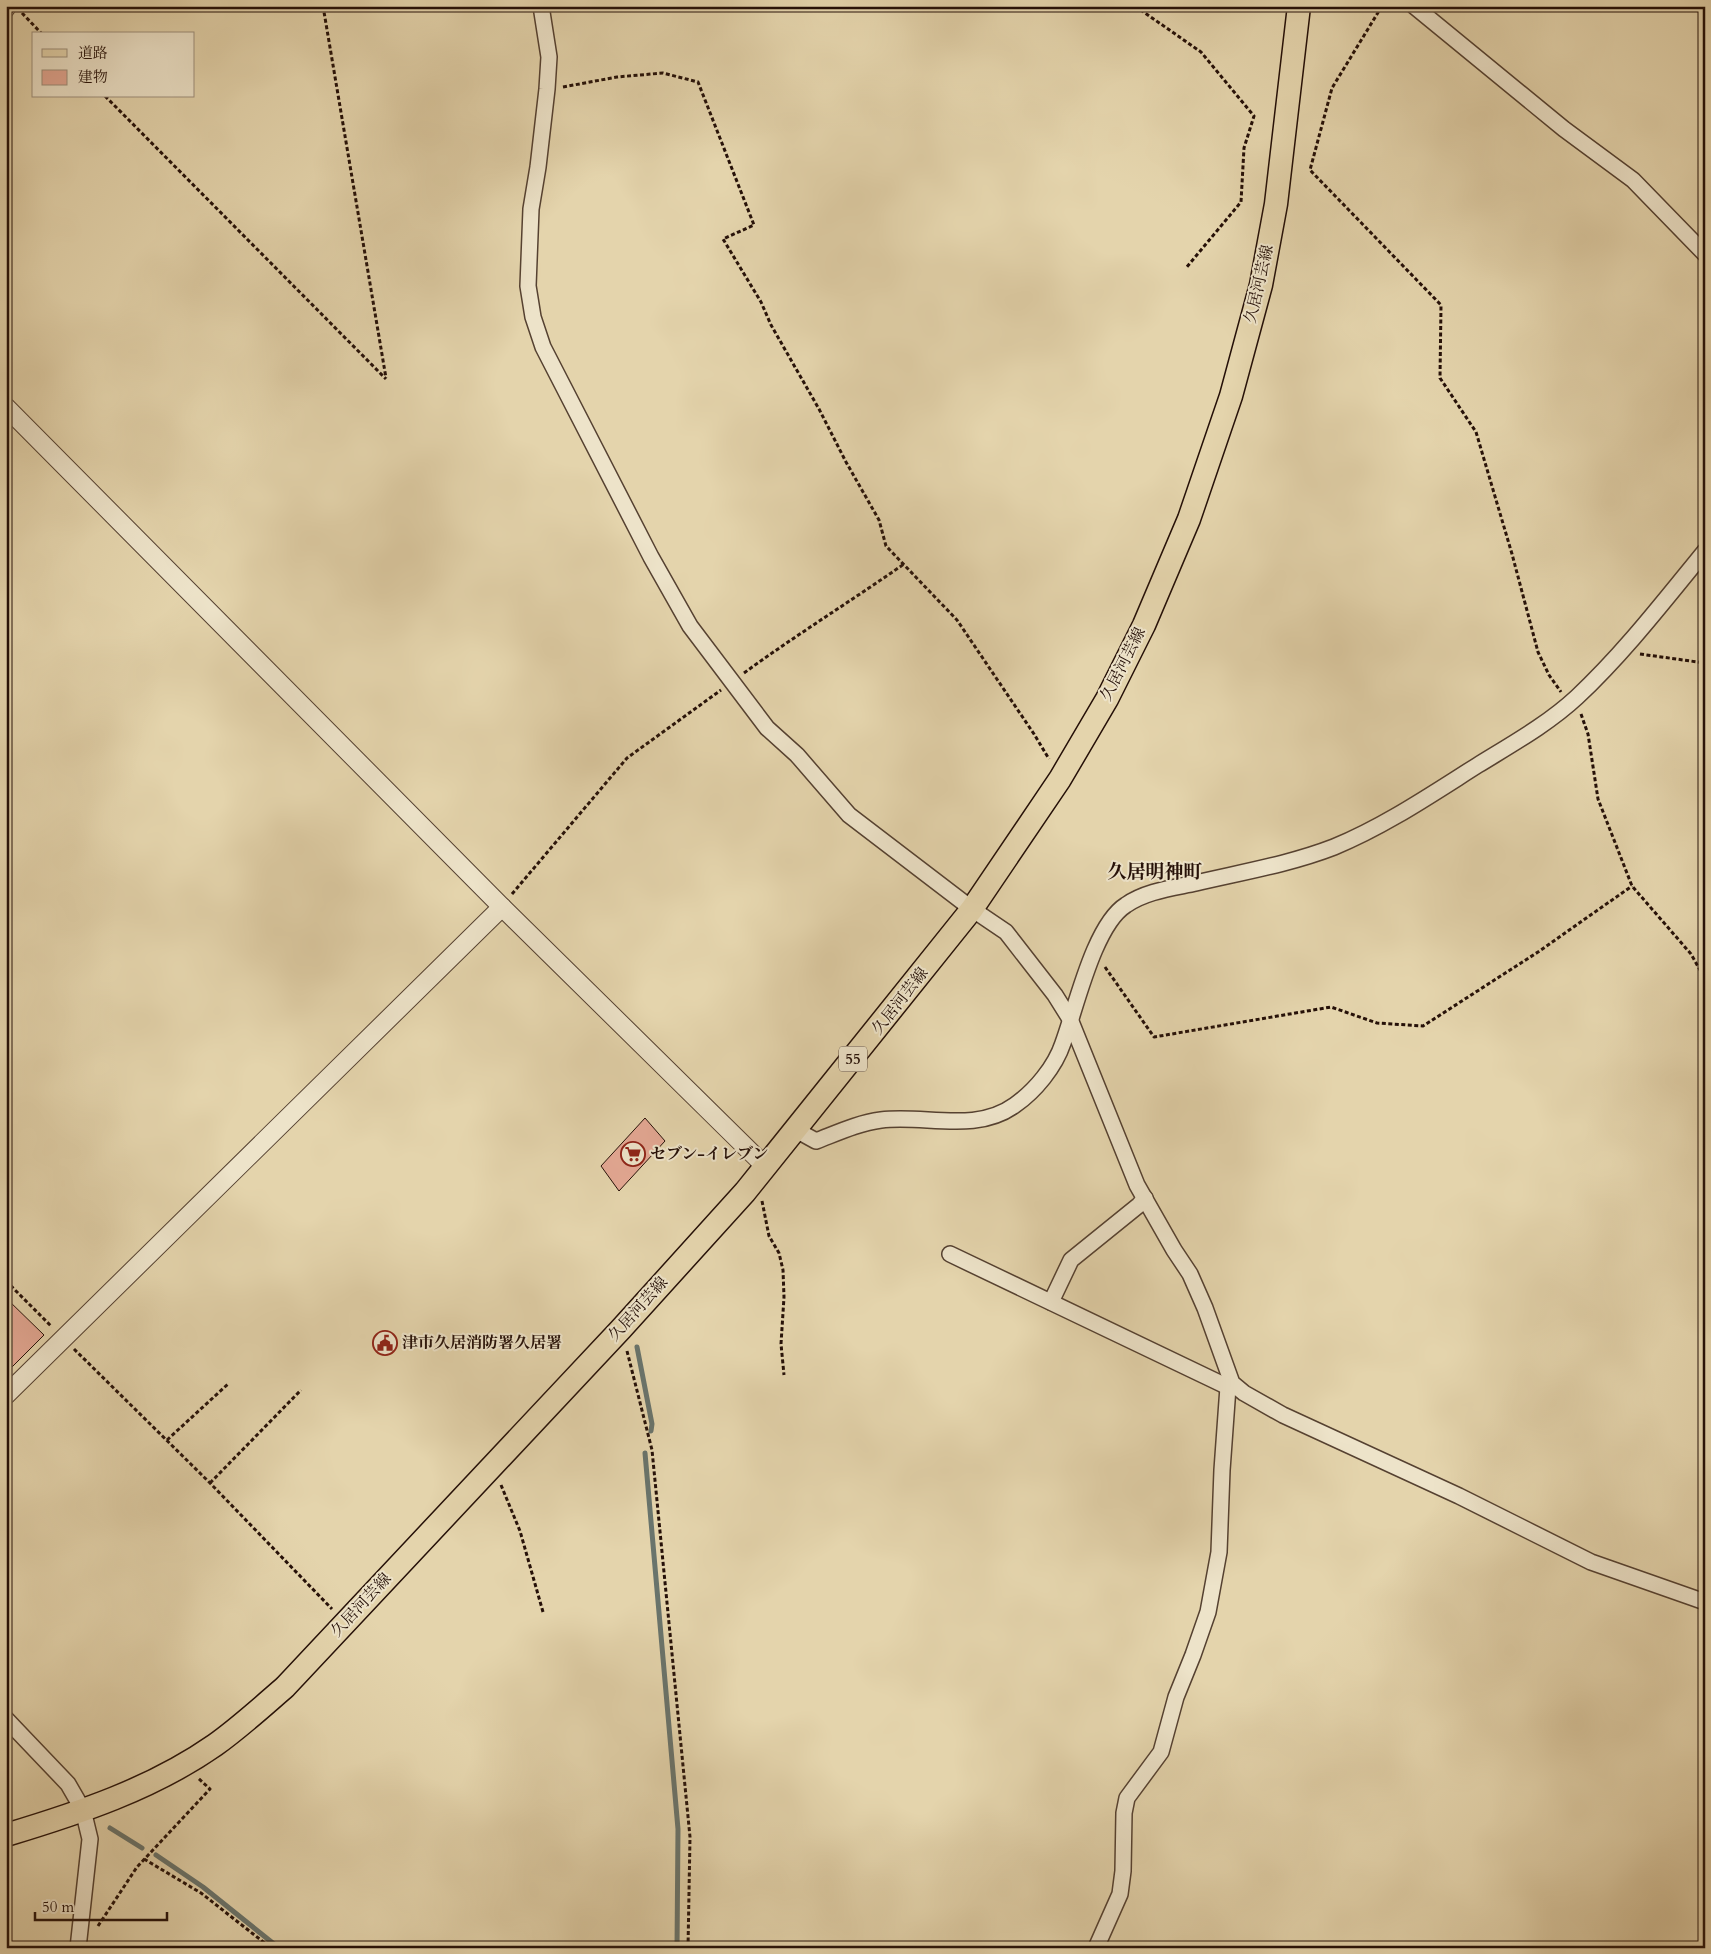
<svg xmlns="http://www.w3.org/2000/svg" width="1711" height="1954" font-family="Cardo,'Noto Serif JP',serif">
  <rect width="100%" height="100%" fill="#e4d4ac"/>
  <filter id="stains"><feTurbulence type="fractalNoise" baseFrequency=".004" numOctaves="4"/><feColorMatrix values="0 0 0 0 .2 0 0 0 0 .09 0 0 0 0 .02 0 0 0 .5 -.17"/></filter>
  <radialGradient id="worn" r=".72"><stop offset=".6" stop-color="#630" stop-opacity="0"/><stop offset="1" stop-color="#630" stop-opacity=".3"/></radialGradient>
  <g fill="none" stroke-linecap="round" stroke-linejoin="round">
    <g stroke="#69746c" stroke-width="5">
      <path d="M 637,1347 L 652,1424 L 651,1431"/>
      <path d="M 645,1453 L 678,1829 L 677,1948"/>
      <path d="M 110,1828 L 142,1848"/>
      <path d="M 156,1855 L 203,1887 L 279,1948"/>
    </g>
  </g>
  <g fill="#e4a894" stroke="#251008">
    <path d="M 645,1118 L 665,1141 L 619,1191 L 601,1166 Z"/>
    <path d="M 6,1298 L 44,1335 L 6,1373 Z"/>
  </g>
  <g fill="none" stroke-linecap="round" stroke-linejoin="round">
    <defs>
      <g id="minor">
        <path d="M 541,6 L 549,57 L 547,89 L 538,167 L 531,209 L 528,286 L 533,317 L 543,347 L 651,557 L 690,626 L 767,728 L 797,755 L 849,815 L 972,909 L 1006,932 L 1055,995 L 1070,1019 L 1137,1185 L 1174,1250 L 1190,1274 L 1205,1308 L 1232,1383 L 1244,1393 L 1283,1415 L 1459,1496 L 1591,1562 L 1705,1602"/>
        <path d="M 1414,6 L 1564,129 L 1633,180 L 1705,254"/>
        <path d="M 796,1130 L 816,1141 C 837,1133 858,1123 881,1120 C 924,1114 975,1134 1015,1105 C 1035,1091 1055,1067 1063,1043 C 1076,1008 1094,925 1126,905 C 1146,891 1173,888 1196,883 C 1243,872 1290,864 1334,847 C 1385,826 1432,794 1478,765 C 1512,744 1548,724 1577,697 C 1624,653 1664,601 1705,551"/>
        <path d="M 950,1254 L 1228,1387 L 1232,1383"/>
        <path d="M 1051,1302 L 1071,1260 L 1139,1205 L 1145,1198"/>
        <path d="M 6,1719 L 68,1784 L 83,1810 L 90,1839 L 78,1948"/>
        <path d="M 1096,1948 L 1120,1894 L 1123,1871 L 1124,1813 L 1127,1798 L 1161,1752 L 1176,1697 L 1193,1655 L 1208,1612 L 1219,1552 L 1222,1470 L 1228,1387"/>
      </g>
      <g id="tertiary">
        <path d="M 6,8 L 7,6"/>
        <path d="M 6,407 L 502,907 L 766,1167"/>
        <path d="M 6,1395 L 502,907"/>
      </g>
      <path id="primary" d="M 6,1835 C 79,1813 152,1789 215,1745 C 239,1728 262,1707 285,1687 L 621,1329 L 745,1192 L 972,909 L 1060,779 L 1107,699 L 1144,625 L 1189,519 L 1231,396 L 1261,285 L 1276,204 L 1299,6"/>
    </defs>
    <use href="#minor" stroke="#554131" stroke-width="18"/>
    <use href="#tertiary" stroke="#554131" stroke-width="20"/>
    <use href="#primary" stroke="#251008" stroke-width="25"/>
    <g stroke="#251008" stroke-width="3" stroke-dasharray="4 2.5" stroke-linecap="butt">
      <path d="M 323,6 L 386,378"/>
      <path d="M 1135,6 L 1201,52 L 1254,116 L 1244,148 L 1241,202 L 1186,268"/>
      <path d="M 1382,6 L 1332,88 L 1310,170 L 1441,305 L 1440,378 L 1476,432 L 1512,554 L 1538,652 L 1549,675 L 1561,692"/>
      <path d="M 22,13 L 42,34"/>
      <path d="M 563,87 L 617,77 L 663,73 L 698,82 L 754,225 L 723,239 L 761,302 L 771,325 L 819,409 L 846,462 L 879,520 L 886,546 L 957,620 L 1034,734 L 1049,759"/>
      <path d="M 105,96 L 386,379"/>
      <path d="M 1640,654 L 1705,663"/>
      <path d="M 744,673 C 796,635 851,601 904,564"/>
      <path d="M 1581,714 L 1588,734 L 1598,799 L 1632,886 L 1691,954 L 1705,979"/>
      <path d="M 512,894 L 627,758 L 721,690"/>
      <path d="M 1105,967 L 1154,1037 L 1331,1007 L 1377,1023 L 1423,1026 L 1538,952 L 1632,886"/>
      <path d="M 762,1201 L 769,1236 L 779,1253 L 783,1270 L 784,1297 L 781,1344 L 784,1375"/>
      <path d="M 6,1281 L 52,1327"/>
      <path d="M 74,1349 L 210,1483 L 332,1609"/>
      <path d="M 627,1351 L 652,1450 L 690,1837 L 688,1948"/>
      <path d="M 167,1440 L 228,1384"/>
      <path d="M 210,1483 L 301,1390"/>
      <path d="M 501,1485 L 520,1531 L 543,1612"/>
      <path d="M 144,1859 L 201,1893 L 271,1948"/>
      <path d="M 98,1926 L 137,1867 L 210,1789 L 198,1778"/>
    </g>
    <use href="#minor" stroke="#ede3c9" stroke-width="15"/>
    <use href="#tertiary" stroke="#ede3c9" stroke-width="18"/>
    <use href="#primary" stroke="#e4d4ac" stroke-width="22"/>
  </g>
  <defs>
    <symbol id="supermarket-ring" viewBox="-11 -11 22 22"><circle r="9.5" fill="#ede3c9" stroke="#8f2418" stroke-width="1.5"/><path d="M-6-5.5h2.5l.6 2H6L4.5 2H-2.5L-4.4-4H-6ZM-1.5 3.2a1.3 1.3 0 1 0 .1 0ZM3 3.2a1.3 1.3 0 1 0 .1 0Z" fill="#8f2418"/></symbol>
    <symbol id="civic-ring" viewBox="-11 -11 22 22"><circle r="9.5" fill="#ede3c9" stroke="#8f2418" stroke-width="1.5"/><path d="M-.6-6.5H3V-4.5H.6V-3L4-1V1h2V6H-6V1h2V-1L-.6-3ZM-1.2 2.5V6h2.4V2.5Z" fill="#8f2418"/></symbol>
  </defs>
  <g fill-rule="evenodd">
    <use href="#supermarket-ring" x="619" y="1140" width="28" height="28"/>
    <use href="#civic-ring" x="371" y="1329" width="28" height="28"/>
  </g>
  <g text-anchor="middle" dominant-baseline="central" stroke-width="4" stroke-linejoin="round" paint-order="stroke">
    <rect fill="#ede3c9" stroke="#614f42" stroke-width="1" x="839" y="1046.5" width="28" height="25" rx="4"/>
    <g font-size="15" font-weight="bold" fill="#251008">
      <text x="853" y="1059">55</text>
    </g>
    <g font-size="16" fill="#251008" stroke="#ede3c9">
      <text transform="translate(1259 284) rotate(-77)">久居河芸線</text>
      <text transform="translate(1123 664) rotate(-63)">久居河芸線</text>
      <text transform="translate(900 1001) rotate(-52)">久居河芸線</text>
      <text transform="translate(638 1309) rotate(-48)">久居河芸線</text>
      <text transform="translate(361 1605) rotate(-47)">久居河芸線</text>
    </g>
    <g font-size="16" font-weight="bold" fill="#251008" stroke="#ede3c9" text-anchor="start">
      <text x="650" y="1154">セブン-イレブン</text>
      <text x="402" y="1343">津市久居消防署久居署</text>
    </g>
    <g font-size="19" font-weight="bold" fill="#251008" stroke="#ede3c9">
      <text x="1155" y="872">久居明神町</text>
    </g>
  </g>
  <rect width="1711" height="1954" fill="none" stroke="#e4d4ac" stroke-width="25"/>
  <rect x="8" y="8" width="1696" height="1939" fill="none" stroke="#251008" stroke-width="2.5"/>
  <rect x="12" y="12" width="1686" height="1929" fill="none" stroke="#251008"/>
  <rect x="32" y="32" width="162" height="65" fill="#ede3c9" stroke="#9d8f7c"/>
  <rect x="42" y="49" width="25" height="8" fill="#e4d4ac" stroke="#9d8f7c"/>
  <text x="78" y="58" font-size="15" fill="#251008">道路</text>
  <rect x="42" y="70" width="25" height="15" fill="#e4a894" stroke="#9d8f7c"/>
  <text x="78" y="82" font-size="15" fill="#251008">建物</text>
  <path d="M35 1912v8h132v-8" fill="none" stroke="#251008" stroke-width="2.5"/>
  <text x="42" y="1912" font-size="15" fill="#251008" stroke="#ede3c9" stroke-width="4" paint-order="stroke">50 m</text>
  <rect width="100%" height="100%" filter="url(#stains)"/>
  <rect width="100%" height="100%" fill="url(#worn)"/>
</svg>
